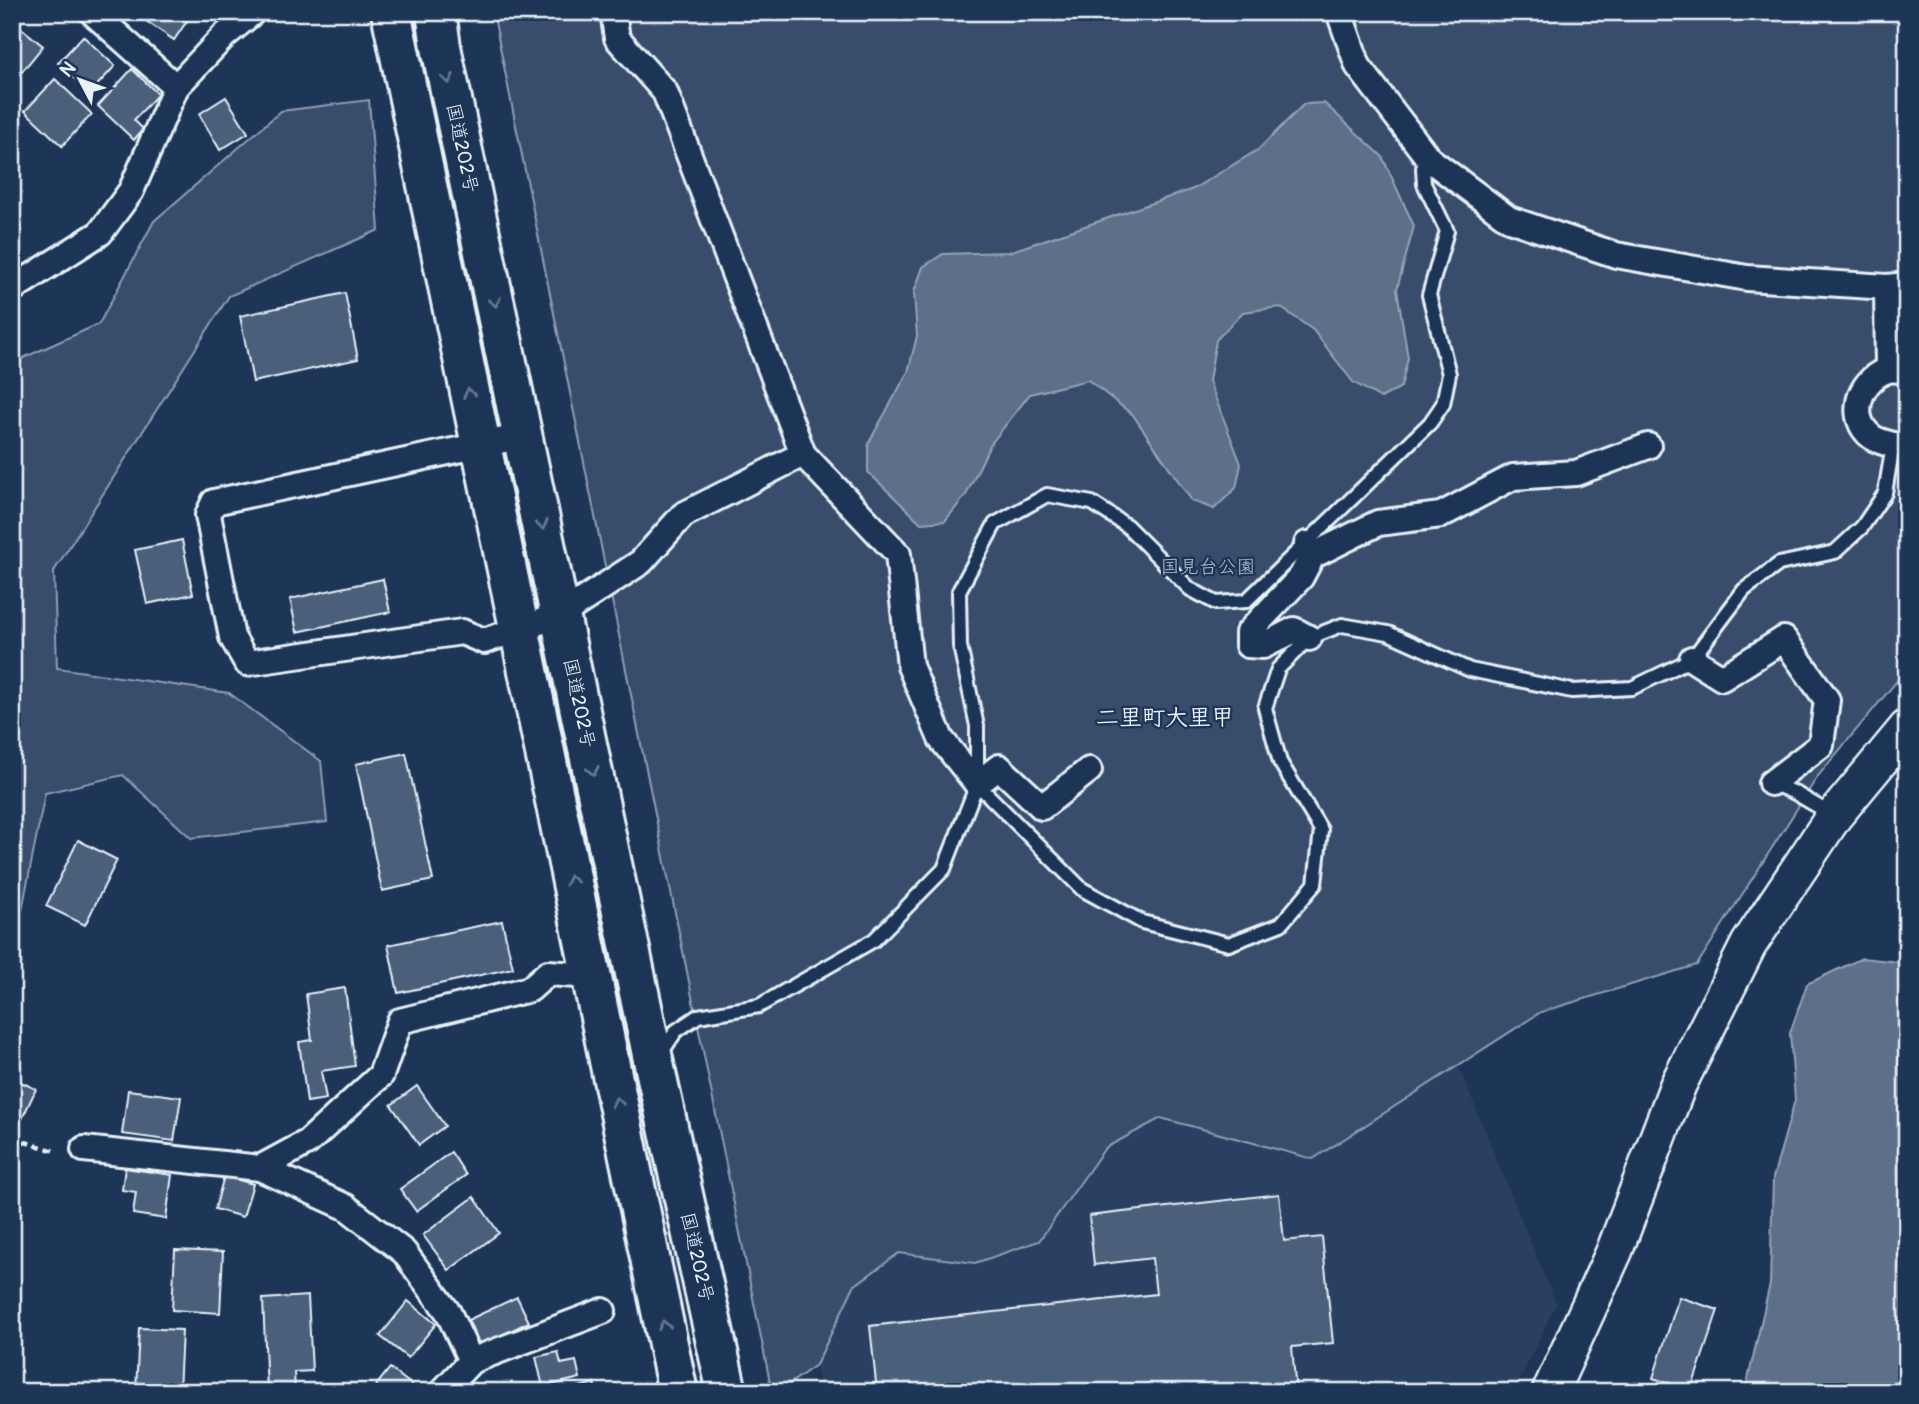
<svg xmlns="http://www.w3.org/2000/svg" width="1919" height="1404" font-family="Pangolin,'Klee One',sans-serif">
  <rect width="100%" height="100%" fill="#1d3557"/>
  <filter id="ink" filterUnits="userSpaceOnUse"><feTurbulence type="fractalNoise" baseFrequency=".0143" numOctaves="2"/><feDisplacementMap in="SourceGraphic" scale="14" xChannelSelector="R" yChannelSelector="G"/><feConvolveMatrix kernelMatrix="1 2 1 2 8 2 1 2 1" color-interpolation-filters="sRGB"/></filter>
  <g filter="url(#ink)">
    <path fill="#2a4162" d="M 1458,1065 L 1556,1304 L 1514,1392 L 821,1392 L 816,1365 L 854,1286 L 899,1252 L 975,1263 L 1039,1241 L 1105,1148 L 1161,1118 L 1313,1159 Z"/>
    <g fill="#374d6c" stroke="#909fb2" stroke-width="2">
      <path d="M 493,12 L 1907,12 L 1907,669 L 1818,776 L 1697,965 L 1541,1012 L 1313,1159 L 1161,1118 L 1105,1148 L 1039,1241 L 975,1263 L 899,1253 L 854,1286 L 816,1365 L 778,1392 L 772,1392 Z"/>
      <path d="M 369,100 L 379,230 L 229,296 L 54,571 L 57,668 L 229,693 L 321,761 L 327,822 L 191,838 L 123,775 L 45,793 L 12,961 L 12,363 L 99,324 L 154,221 L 281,111 Z"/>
    </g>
    <g fill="#5d7089" stroke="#95a4b5" stroke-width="2">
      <path d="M 1324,103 L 1382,156 L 1414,226 L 1397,289 L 1408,358 L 1401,387 L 1381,398 L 1353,382 L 1313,330 L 1280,307 L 1243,312 L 1216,340 L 1209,381 L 1241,464 L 1236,488 L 1214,509 L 1192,501 L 1133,415 L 1088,380 L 1030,394 L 990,445 L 966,495 L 945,521 L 921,523 L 868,472 L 868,444 L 908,372 L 917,336 L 914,292 L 923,267 L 943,254 L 1009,252 L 1193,189 L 1259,149 L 1304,104 Z"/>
      <path d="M 1862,958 L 1907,963 L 1907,1392 L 1745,1392 L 1770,1284 L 1773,1178 L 1795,1100 L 1790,1033 L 1807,984 Z"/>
    </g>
    <g fill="#495e7a" stroke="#e8f1f8" stroke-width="2">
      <path d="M 133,12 L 193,12 L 174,40 Z"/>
      <path d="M 14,22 L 43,46 L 12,84 L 12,24 Z"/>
      <path d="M 83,36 L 115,66 L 90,93 L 58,63 Z"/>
      <path d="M 132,69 L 158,94 L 134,120 L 143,129 L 134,140 L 98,106 Z"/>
      <path d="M 55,79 L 92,114 L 62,146 L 25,111 Z"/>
      <path d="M 226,97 L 248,133 L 220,150 L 199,114 Z"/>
      <path d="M 345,293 L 358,359 L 253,382 L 240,316 Z"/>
      <path d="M 182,540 L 193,594 L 147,604 L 135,550 Z"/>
      <path d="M 383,579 L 390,612 L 297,632 L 290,599 Z"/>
      <path d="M 406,753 L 433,880 L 382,891 L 356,764 Z"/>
      <path d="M 78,840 L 117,860 L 85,925 L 46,906 Z"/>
      <path d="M 502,921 L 513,968 L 398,993 L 388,945 Z"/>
      <path d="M 345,988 L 355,1066 L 321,1071 L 326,1099 L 307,1102 L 299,1042 L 312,1040 L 306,994 Z"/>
      <path d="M 12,1078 L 36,1089 L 22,1119 L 12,1114 Z"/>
      <path d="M 417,1086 L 445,1126 L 419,1145 L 391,1105 Z"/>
      <path d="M 128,1090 L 181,1097 L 174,1141 L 122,1134 Z"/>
      <path d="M 451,1152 L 466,1175 L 416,1211 L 400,1189 Z"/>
      <path d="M 125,1168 L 172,1175 L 166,1219 L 133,1214 L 136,1192 L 122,1190 Z"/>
      <path d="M 224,1176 L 253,1184 L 243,1217 L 215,1209 Z"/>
      <path d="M 1279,1194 L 1284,1241 L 1322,1237 L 1333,1343 L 1292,1347 L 1296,1392 L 877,1392 L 870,1326 L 1156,1294 L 1152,1258 L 1094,1265 L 1089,1216 Z"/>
      <path d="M 474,1197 L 499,1233 L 449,1270 L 423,1235 Z"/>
      <path d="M 175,1250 L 223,1252 L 220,1313 L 172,1310 Z"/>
      <path d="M 308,1296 L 312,1371 L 294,1372 L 295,1392 L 267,1392 L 263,1299 Z"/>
      <path d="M 517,1297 L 529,1322 L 480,1345 L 468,1320 Z"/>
      <path d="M 1679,1297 L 1718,1310 L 1691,1390 L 1653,1378 Z"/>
      <path d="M 408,1301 L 436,1324 L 408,1358 L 380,1336 Z"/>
      <path d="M 139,1328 L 182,1330 L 179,1392 L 136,1392 Z"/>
      <path d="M 558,1352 L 561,1364 L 576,1361 L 580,1378 L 543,1387 L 536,1357 Z"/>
      <path d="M 390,1368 L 418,1390 L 417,1392 L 371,1392 Z"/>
      <path d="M 594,1383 L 597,1392 L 561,1392 Z"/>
      <path d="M 1341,1388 L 1341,1392 L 1312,1392 Z"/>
    </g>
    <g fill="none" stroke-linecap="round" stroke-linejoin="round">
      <defs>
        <g id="lane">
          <path d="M 1771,783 L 1795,793 L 1831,814"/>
          <path d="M 977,784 L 1082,889 L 1142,922 L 1229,944 L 1281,924 L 1315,884 L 1321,830 L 1280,762 L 1265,708 L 1278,669 L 1309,638 L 1342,625 L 1388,633 L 1470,670 L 1572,691 L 1632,688 L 1692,659 L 1744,590 L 1779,564 L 1835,552 L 1862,527 L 1885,493 L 1893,445 L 1907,443"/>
          <path d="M 660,1055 L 676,1031 L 698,1016 L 759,1006 L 874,940 L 944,869 L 977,784 L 977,726 L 960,646 L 959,591 L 995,524 L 1047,495 L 1092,503 L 1127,526 L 1190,589 L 1216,603 L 1246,601 L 1430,423 L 1443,404 L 1449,374 L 1429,295 L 1447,231 L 1424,184 L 1423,168 L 1429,159"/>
        </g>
        <g id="street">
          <path d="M 92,12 L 176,87"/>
          <path d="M 613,12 L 617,38 L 665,92 L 803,454 L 898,554 L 910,666 L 941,739 L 977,784 L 999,767 L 1042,807 L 1089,770"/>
          <path d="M 1339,12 L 1358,66 L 1429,159 L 1509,219 L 1616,255 L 1747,278 L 1887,287 L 1907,285"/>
          <path d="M 1887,287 L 1888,369"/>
          <path d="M 12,289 L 100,233 L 131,191 L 176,87 L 224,36 L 253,12"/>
          <path d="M 523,436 L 214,502 L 208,515 L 232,637 L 247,663 L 462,632 L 484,641 L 560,615 L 641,562 L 683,515 L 803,454"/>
          <path d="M 1893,445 C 1887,443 1877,441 1872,437 C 1847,418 1859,381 1885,371 C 1892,368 1900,370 1907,371"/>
          <path d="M 1307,544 L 1312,556 L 1301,577 L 1248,633 L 1248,645 L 1263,646 L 1294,630 L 1309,638"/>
          <path d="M 1312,556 L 1378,523 L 1441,515 L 1513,477 L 1576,473 L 1648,446"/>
          <path d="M 1692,659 L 1722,678 L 1784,639 L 1827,700 L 1821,745 L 1771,783"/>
          <path d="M 84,1149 L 260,1168 L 346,1207 L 404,1252 L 448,1312 L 471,1361"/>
          <path d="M 260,1168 L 308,1142 L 381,1075 L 400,1021 L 530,989 L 548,973 L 591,976"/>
          <path d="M 442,1392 L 471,1361 L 603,1311"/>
        </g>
        <path id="secondary" d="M 1550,1392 L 1614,1252 L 1678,1085 L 1749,944 L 1834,816 L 1907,728"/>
        <g id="highway">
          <path d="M 391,12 L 678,1392"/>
          <path d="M 436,12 L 441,47 L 654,1064 L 727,1392"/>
        </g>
      </defs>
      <use href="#lane" stroke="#e8f1f8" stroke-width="18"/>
      <use href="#street" stroke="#e8f1f8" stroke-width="30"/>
      <use href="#secondary" stroke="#e8f1f8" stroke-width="40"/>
      <use href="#highway" stroke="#e8f1f8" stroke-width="44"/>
      <path stroke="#e8f1f8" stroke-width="4.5" stroke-dasharray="7 5" stroke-linecap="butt" d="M 12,1138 L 55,1151"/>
      <use href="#lane" stroke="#1d3557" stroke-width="12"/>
      <use href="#street" stroke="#1d3557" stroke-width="24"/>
      <use href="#secondary" stroke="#1d3557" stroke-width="35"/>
      <use href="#highway" stroke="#1d3557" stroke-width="38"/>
    </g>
    <defs><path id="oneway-chevron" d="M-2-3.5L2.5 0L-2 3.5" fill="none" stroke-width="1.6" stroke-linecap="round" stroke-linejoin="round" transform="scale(1.75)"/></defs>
    <g stroke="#64778f">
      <use href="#oneway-chevron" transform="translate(448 79) rotate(78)"/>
      <use href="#oneway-chevron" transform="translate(495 302) rotate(78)"/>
      <use href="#oneway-chevron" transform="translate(469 393) rotate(-102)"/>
      <use href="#oneway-chevron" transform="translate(542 525) rotate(78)"/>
      <use href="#oneway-chevron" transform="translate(593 771) rotate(78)"/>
      <use href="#oneway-chevron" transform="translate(571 880) rotate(-102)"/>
      <use href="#oneway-chevron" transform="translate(617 1102) rotate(-102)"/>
      <use href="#oneway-chevron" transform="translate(664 1325) rotate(-102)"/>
    </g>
  </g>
  <g text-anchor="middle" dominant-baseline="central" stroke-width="5" stroke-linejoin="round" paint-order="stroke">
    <g font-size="19" fill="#e8f1f8" stroke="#1d3557">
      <text transform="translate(462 148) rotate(78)">国道202号</text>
      <text transform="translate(579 703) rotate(78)">国道202号</text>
      <text transform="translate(697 1257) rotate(77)">国道202号</text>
    </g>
    <g font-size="19" fill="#b3c0ce" stroke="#1d3557">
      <text x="1208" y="567">国見台公園</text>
    </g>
    <g font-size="23" font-weight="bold" fill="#e8f1f8" stroke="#1d3557">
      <text x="1165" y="717">二里町大里甲</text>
    </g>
  </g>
  <rect width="1919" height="1404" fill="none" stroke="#1d3557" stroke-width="42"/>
  <rect x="21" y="21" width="1877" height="1362" fill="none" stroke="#e8f1f8" stroke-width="2.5" filter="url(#ink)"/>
  <g transform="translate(80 80) rotate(311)" stroke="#1d3557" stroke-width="5" paint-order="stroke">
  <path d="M0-5L12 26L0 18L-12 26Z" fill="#e8f1f8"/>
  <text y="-10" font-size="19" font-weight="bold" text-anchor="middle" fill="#e8f1f8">N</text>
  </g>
</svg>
